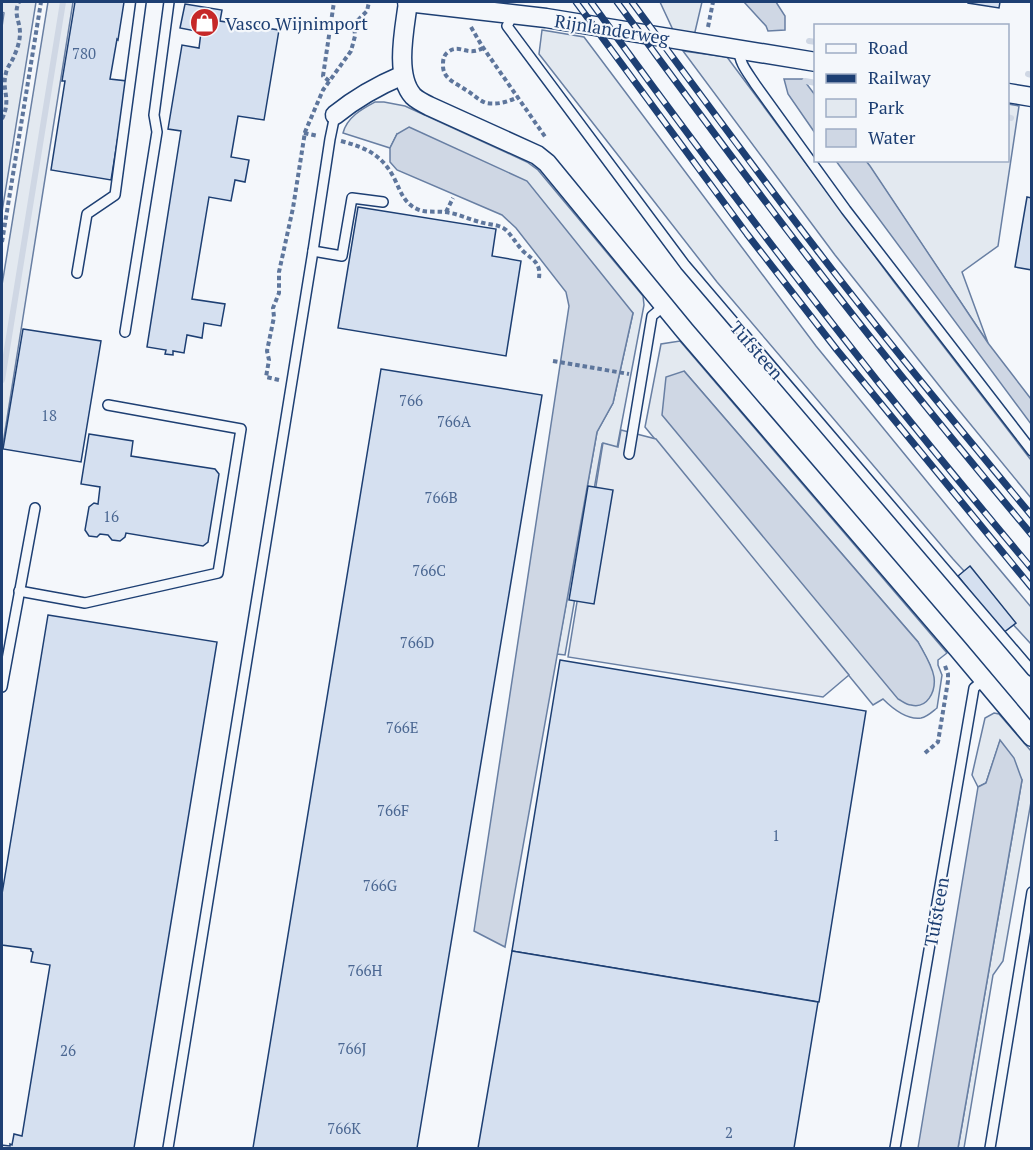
<svg xmlns="http://www.w3.org/2000/svg" width="1033" height="1150" font-family="'PT Serif',serif">
  <rect width="100%" height="100%" fill="#f4f7fb"/>
  <g fill="#e3e9f0" stroke="#687fa3" stroke-width="1.5" fill-rule="evenodd">
    <path d="M 2,2 L 36,2 L 2,212 L 2,27 L 4,13 L 2,12 Z"/>
    <path d="M 48,2 L 73,2 L 2,450 L 2,285 Z"/>
    <path d="M 660,2 L 702,2 L 694,36 L 674,32 Z"/>
    <path d="M 542,30 L 584,37 L 816,346 L 974,539 L 1031,607 L 1031,644 L 953,559 L 717,282 L 539,54 Z"/>
    <path d="M 683,51 L 727,57 L 894,282 L 1031,460 L 1031,498 L 953,403 L 835,255 Z"/>
    <path d="M 375,102 L 384,102 L 405,106 L 527,162 L 538,170 L 643,296 L 644,305 L 617,448 L 602,444 L 565,655 L 557,654 L 597,432 L 613,403 L 633,313 L 397,134 L 390,148 L 343,133 C 347,117 362,109 375,102 Z"/>
    <path d="M 1008,104 L 1019,106 L 998,246 L 962,272 L 988,343 L 866,161 L 1008,160 Z"/>
    <path d="M 680,341 L 947,653 L 938,660 L 938,665 L 942,675 L 937,708 C 932,712 927,717 921,718 C 907,720 892,708 883,699 L 873,705 L 645,427 L 661,344 ZM 684,371 L 918,642 L 930,665 Z"/>
    <path d="M 994,713 L 999,714 L 1031,751 L 1031,802 L 1003,961 L 993,975 L 964,1148 L 958,1148 L 1022,780 L 1000,741 L 986,783 L 978,787 L 972,775 L 985,718 Z"/>
  </g>
  <path fill="#e3e8f0" stroke="#687fa3" stroke-width="1.5" d="M 621,430 L 656,439 L 849,675 L 823,697 L 568,657 L 603,443 L 618,447 Z"/>
  <g fill="#cfd7e4" stroke="#687fa3" stroke-width="1.5">
    <path d="M 744,2 L 776,2 L 785,16 L 785,30 L 768,31 L 766,26 Z"/>
    <path d="M 784,79 L 803,79 L 815,95 L 815,133 L 788,94 Z"/>
    <path d="M 409,127 L 527,181 L 633,313 L 613,403 L 597,432 L 505,947 L 474,931 L 569,306 L 566,292 L 516,228 L 502,215 L 397,170 L 390,162 L 390,148 L 397,134 Z"/>
    <path d="M 836,161 L 866,161 L 870,166 L 988,343 L 1031,399 L 1031,424 Z"/>
    <path d="M 684,371 L 918,642 C 924,653 932,665 934,677 C 936,692 927,709 911,705 C 906,705 902,701 898,699 L 662,415 L 666,377 Z"/>
    <path d="M 1000,740 L 1014,758 L 1022,780 L 958,1148 L 918,1148 L 978,787 L 986,783 Z"/>
  </g>
  <g fill="none" stroke-linecap="round" stroke-linejoin="round">
    <g stroke="#cfd7e4" stroke-width="6">
      <path d="M 809,41 L 816,42"/>
      <path d="M 1028,74 L 1032,75"/>
      <path d="M 805,81 L 816,83"/>
      <path d="M 1008,117 L 1011,118"/>
      <path d="M 2,380 L 63,2"/>
    </g>
  </g>
  <g fill="#d5e0f0" stroke="#1d3f73" stroke-width="1.5">
    <path d="M 75,2 L 124,2 L 118,40 L 117,39 L 110,79 L 127,81 L 111,180 L 51,170 L 65,81 L 62,81 Z"/>
    <path d="M 968,2 L 1000,2 L 999,8 L 968,3 Z"/>
    <path d="M 185,4 L 222,10 L 220,21 L 279,30 L 264,120 L 238,116 L 231,157 L 249,160 L 245,182 L 235,180 L 231,201 L 209,197 L 192,299 L 225,304 L 221,326 L 204,323 L 202,338 L 187,335 L 184,353 L 173,351 L 173,355 L 165,354 L 166,350 L 147,347 L 181,131 L 168,129 L 182,45 L 199,48 L 201,32 L 180,28 Z"/>
    <path d="M 1027,197 L 1032,198 L 1032,270 L 1015,267 Z"/>
    <path d="M 358,207 L 496,229 L 492,256 L 521,261 L 506,356 L 338,328 Z"/>
    <path d="M 23,329 L 101,341 L 81,462 L 3,449 Z"/>
    <path d="M 381,369 L 542,395 L 417,1148 L 253,1148 Z"/>
    <path d="M 89,434 L 133,441 L 131,456 L 215,469 L 219,474 L 208,542 L 203,546 L 126,533 L 125,537 L 120,541 L 112,540 L 108,535 L 100,534 L 97,537 L 89,536 L 85,530 L 89,507 L 94,503 L 98,504 L 100,487 L 81,484 Z"/>
    <path d="M 588,486 L 613,490 L 594,604 L 569,600 Z"/>
    <path d="M 970,566 L 1016,623 L 1003,633 L 958,576 Z"/>
    <path d="M 48,615 L 217,642 L 134,1148 L 2,1148 L 2,1145 L 10,1146 L 10,1144 L 12,1145 L 14,1134 L 22,1136 L 50,965 L 31,962 L 33,952 L 31,951 L 31,949 L 2,945 L 2,894 Z"/>
    <path d="M 560,660 L 866,711 L 819,1002 L 512,951 Z"/>
    <path d="M 512,951 L 818,1002 L 794,1148 L 478,1148 Z"/>
  </g>
  <g fill="none" stroke-linecap="round" stroke-linejoin="round">
    <defs>
      <g id="lane">
        <path d="M 513,15 L 507,26 L 685,265 L 1032,671"/>
        <path d="M 739,50 C 739,63 748,73 755,84 L 846,210 L 1032,451"/>
        <path d="M 313,251 L 342,256 L 352,198 L 383,202"/>
        <path d="M 77,273 L 87,214 L 115,195 L 141,2"/>
        <path d="M 125,332 L 157,132 L 154,115 L 169,2"/>
        <path d="M 629,454 L 652,316 L 664,306"/>
        <path d="M 19,591 L 85,603 L 218,573 L 241,429 L 108,405"/>
        <path d="M 2,687 L 35,508"/>
        <path d="M 168,1148 L 313,251 L 330,139 L 335,115"/>
        <path d="M 895,1148 L 974,688 L 984,680"/>
        <path d="M 990,1148 L 1032,892"/>
      </g>
      <g id="street">
        <path d="M 407,2 L 546,18 L 816,62"/>
        <path d="M 408,2 C 405,27 394,75 413,96 C 417,100 423,103 429,106 L 537,155 L 547,163 L 685,331 L 958,649 L 1032,737"/>
        <path d="M 1008,93 L 1032,97"/>
        <path d="M 335,115 C 357,97 377,86 403,75"/>
      </g>
    </defs>
    <use href="#lane" stroke="#1d3f73" stroke-width="12"/>
    <use href="#street" stroke="#1d3f73" stroke-width="21"/>
    <g stroke="#5e769c" stroke-width="4" stroke-dasharray="4.5 3" stroke-linecap="butt">
      <path d="M 471,27 L 482,46 L 546,138"/>
      <path d="M 708,27 L 713,2"/>
      <path d="M 483,48 C 467,57 460,43 448,52 C 444,55 443,59 443,64 C 442,79 456,83 466,90 C 473,94 478,100 486,103 C 497,105 508,102 518,97"/>
      <path d="M 329,81 L 323,76 L 334,2"/>
      <path d="M 2,119 C 12,98 1,91 6,73 C 7,67 12,62 14,56 C 17,50 20,41 20,33 C 20,21 13,14 19,2"/>
      <path d="M 304,133 L 318,136"/>
      <path d="M 341,141 C 364,147 381,154 393,176 C 400,189 403,203 417,209 C 425,213 435,211 444,212 C 457,213 468,219 480,222 C 489,225 499,224 506,230 C 513,237 517,245 524,252 C 533,260 541,263 539,278"/>
      <path d="M 446,212 L 453,198"/>
      <path d="M 2,242 L 41,2"/>
      <path d="M 553,361 L 629,374"/>
      <path d="M 279,380 L 266,377 L 269,360 L 267,351 L 274,317 L 273,308 L 279,293 L 279,272 L 293,208 L 305,132 L 323,90 L 351,51 L 355,36 L 354,24 L 367,11 L 369,2"/>
      <path d="M 925,753 L 938,742 L 948,681 L 948,674 L 944,663"/>
    </g>
    <use href="#lane" stroke="#f4f7fb" stroke-width="9"/>
    <use href="#street" stroke="#f4f7fb" stroke-width="18"/>
    <defs>
      <g id="rail">
        <path d="M 576,2 L 747,234 L 837,350 L 1032,588"/>
        <path d="M 591,2 C 684,130 780,258 879,383 C 929,445 980,507 1032,569"/>
        <path d="M 617,2 C 680,87 742,172 807,256 C 880,351 955,443 1032,535"/>
        <path d="M 632,2 C 693,85 754,168 817,250 C 886,340 959,428 1032,516"/>
      </g>
    </defs>
    <use href="#rail" stroke="#1d3f73" stroke-width="7"/>
    <use href="#rail" stroke="#f4f7fb" stroke-width="4.5" stroke-dasharray="14" stroke-linecap="butt"/>
  </g>
  <defs>
    <symbol id="shop-disc" viewBox="-11 -11 22 22"><circle r="9.5" fill="#c62828" stroke="#f4f7fb"/><path d="M-5-2.5h2.3a2.7 3.5 0 0 1 5.4 0H5L5.5 6h-11ZM-1.5-2.5h3a1.5 2.3 0 0 0-3 0Z" fill="#fff"/></symbol>
  </defs>
  <g fill-rule="evenodd">
    <use href="#shop-disc" x="188" y="6" width="33" height="33"/>
  </g>
  <g text-anchor="middle" dominant-baseline="central" stroke-width="4.5" stroke-linejoin="round" paint-order="stroke">
    <g font-size="15" fill="#4b6792">
      <text x="84" y="53">780</text>
      <text x="411" y="400">766</text>
      <text x="49" y="415">18</text>
      <text x="454" y="421">766A</text>
      <text x="441" y="497">766B</text>
      <text x="111" y="516">16</text>
      <text x="429" y="570">766C</text>
      <text x="417" y="642">766D</text>
      <text x="402" y="727">766E</text>
      <text x="393" y="810">766F</text>
      <text x="776" y="835">1</text>
      <text x="380" y="885">766G</text>
      <text x="365" y="970">766H</text>
      <text x="352" y="1048">766J</text>
      <text x="68" y="1050">26</text>
      <text x="344" y="1128">766K</text>
      <text x="729" y="1132">2</text>
    </g>
    <g font-size="18" fill="#1d3f73" stroke="#f4f7fb" text-anchor="start">
      <text x="225" y="23">Vasco Wijnimport</text>
    </g>
    <g font-size="18" fill="#1d3f73" stroke="#f4f7fb">
      <text transform="translate(612 29) rotate(9)">Rijnlanderweg</text>
      <text transform="translate(757 350) rotate(49)">Tufsteen</text>
      <text transform="translate(936 912) rotate(-80)">Tufsteen</text>
    </g>
  </g>
  <rect width="1033" height="1150" fill="none" stroke="#1d3f73" stroke-width="6"/>
  <rect x="814" y="24" width="195" height="138" fill="#f4f7fb" stroke="#9eadc5" stroke-width="1.5"/>
  <rect x="826" y="44" width="30" height="9" fill="#f4f7fb" stroke="#9eadc5" stroke-width="1.5"/>
  <text x="868" y="54" font-size="18" fill="#1d3f73">Road</text>
  <rect x="826" y="74" width="30" height="9" fill="#1d3f73" stroke="#9eadc5" stroke-width="1.5"/>
  <text x="868" y="84" font-size="18" fill="#1d3f73">Railway</text>
  <rect x="826" y="99" width="30" height="18" fill="#e3e9f0" stroke="#9eadc5" stroke-width="1.5"/>
  <text x="868" y="114" font-size="18" fill="#1d3f73">Park</text>
  <rect x="826" y="129" width="30" height="18" fill="#cfd7e4" stroke="#9eadc5" stroke-width="1.5"/>
  <text x="868" y="144" font-size="18" fill="#1d3f73">Water</text>
</svg>
